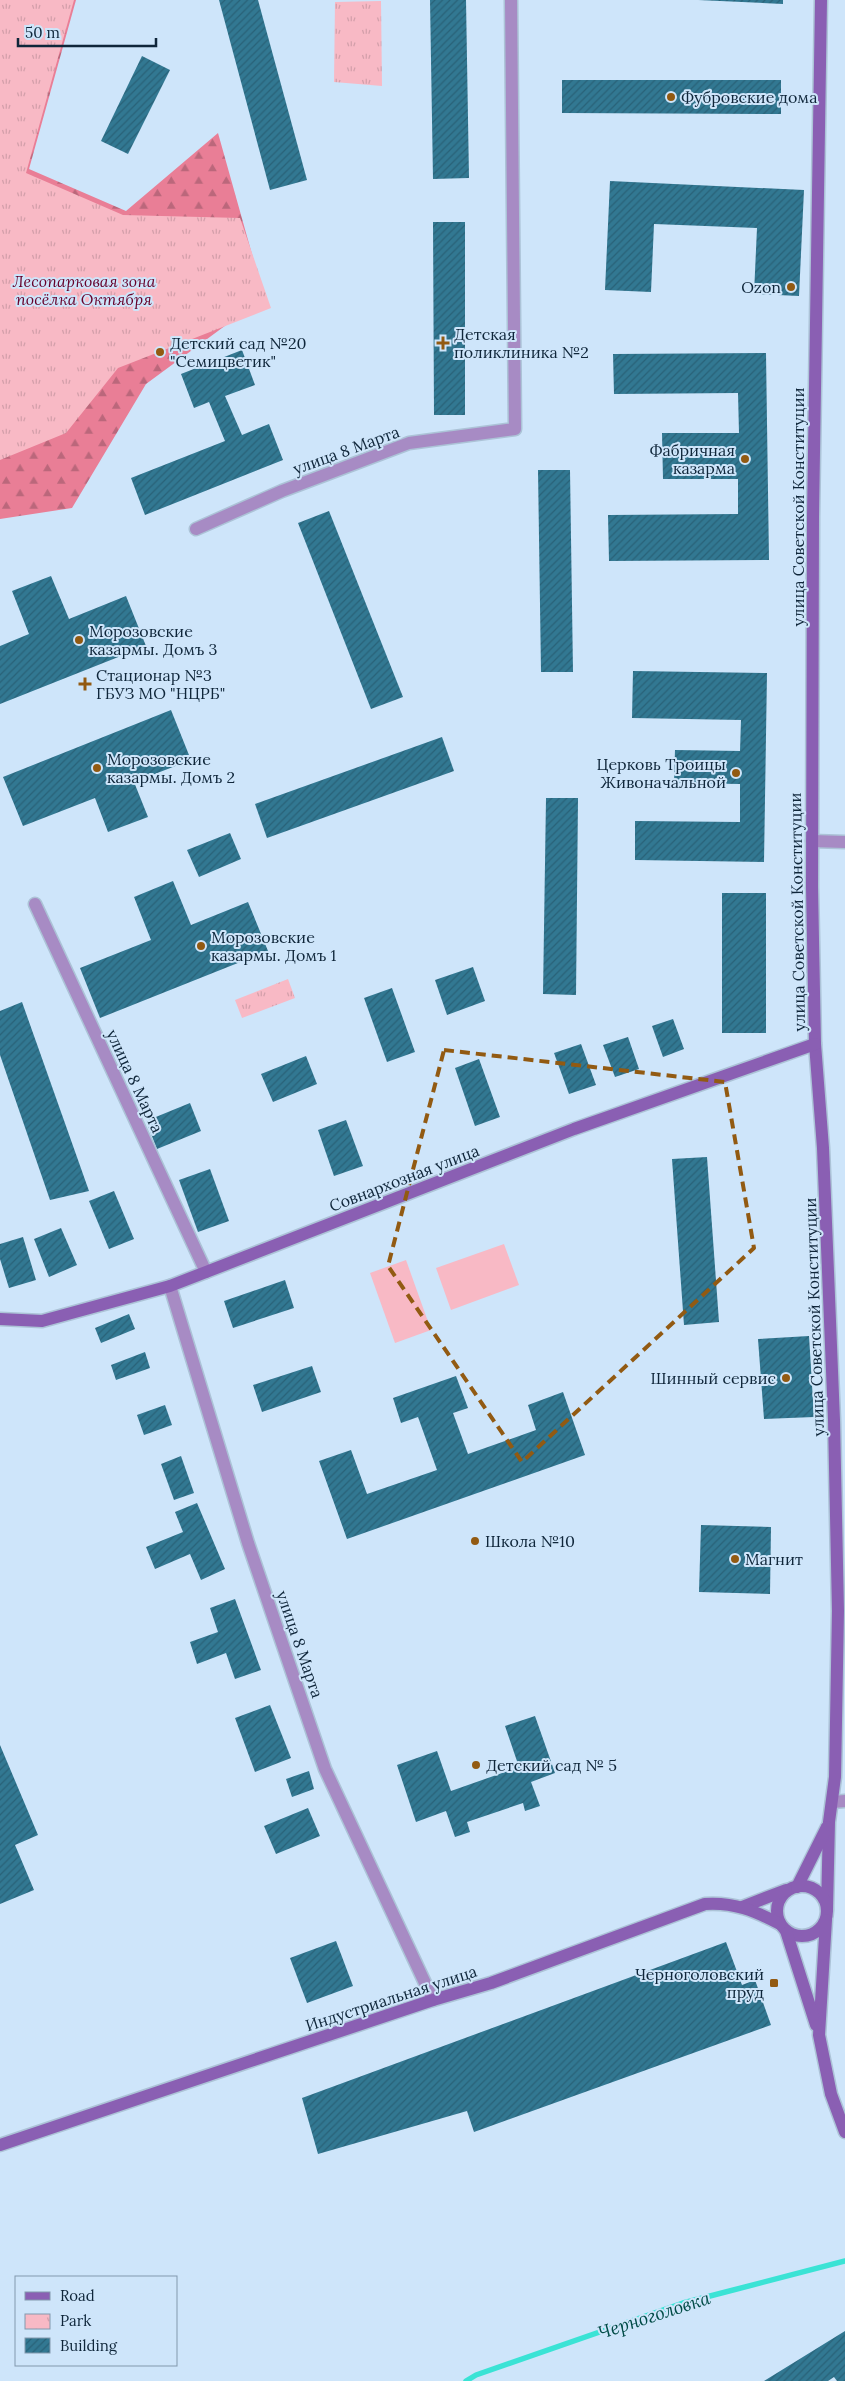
<svg xmlns="http://www.w3.org/2000/svg" width="845" height="2381" font-family="Lora,serif">
  <defs>
    <pattern id="forest-firs" width="22" height="20" patternUnits="userSpaceOnUse" patternTransform="scale(1.25)"><rect width="22" height="20" fill="#e97e96"/><path d="M5 1l3.5 6h-7zM16 11l3.5 6h-7z" fill="#bb677b"/></pattern>
    <pattern id="park-tufts" width="24" height="20" patternUnits="userSpaceOnUse" patternTransform="scale(1.25)"><rect width="24" height="20" fill="#f8b9c5"/><path d="M3 7l-1-3M5 7V3M7 7l1-3M15 17l-1-3M17 17v-4M19 17l1-3" fill="none" stroke="#d39faa"/></pattern>
    <pattern id="building-hatch" width="6" height="6" patternUnits="userSpaceOnUse" patternTransform="scale(1.25)"><rect width="6" height="6" fill="#327892"/><path d="M-1 1l2-2M0 6l6-6M5 7l2-2" fill="none" stroke="#296278"/></pattern>
  </defs>
  <rect width="100%" height="100%" fill="#cee5fa"/>
  <path fill="url(#forest-firs)" d="M 0,0 L 76,0 L 29,169 L 126,211 L 218,133 L 264,297 L 146,384 L 72,508 L 0,519 Z"/>
  <g fill="url(#park-tufts)">
    <path d="M 0,0 L 74,0 L 26,173 L 123,215 L 240,218 L 271,308 L 118,368 L 66,433 L 0,460 Z"/>
    <path d="M 381,1 L 382,86 L 334,82 L 335,2 Z"/>
    <path d="M 288,979 L 295,998 L 242,1018 L 235,1000 Z"/>
  </g>
  <g fill="#f8b9c5">
    <path d="M 504,1244 L 519,1285 L 451,1310 L 436,1268 Z"/>
    <path d="M 406,1260 L 431,1330 L 395,1343 L 370,1273 Z"/>
  </g>
  <g fill="none" stroke-linecap="round" stroke-linejoin="round">
    <path stroke="#3ae3d5" stroke-width="5.5" d="M 466,2381 L 476,2375 L 683,2303 L 845,2261"/>
  </g>
  <g fill="url(#building-hatch)">
    <path d="M 219,0 L 258,0 L 307,180 L 270,190 Z"/>
    <path d="M 430,0 L 466,0 L 469,178 L 433,179 Z"/>
    <path d="M 698,0 L 783,0 L 783,4 Z"/>
    <path d="M 142,56 L 170,70 L 128,154 L 101,141 Z"/>
    <path d="M 562,80 L 781,80 L 781,114 L 562,113 Z"/>
    <path d="M 610,181 L 804,190 L 799,296 L 754,294 L 757,228 L 654,224 L 651,292 L 605,290 Z"/>
    <path d="M 433,222 L 465,222 L 465,415 L 434,415 Z"/>
    <path d="M 242,350 L 255,385 L 225,396 L 242,435 L 269,424 L 283,460 L 145,515 L 131,478 L 225,441 L 209,402 L 194,408 L 181,374 Z"/>
    <path d="M 766,353 L 769,560 L 609,561 L 608,515 L 738,514 L 738,479 L 663,479 L 662,433 L 739,433 L 738,393 L 614,394 L 613,354 Z"/>
    <path d="M 538,470 L 570,470 L 573,672 L 541,672 Z"/>
    <path d="M 329,511 L 403,697 L 371,709 L 298,523 Z"/>
    <path d="M 51,576 L 69,619 L 126,596 L 146,646 L 0,704 L 0,646 L 29,634 L 12,591 Z"/>
    <path d="M 633,671 L 767,673 L 764,862 L 635,860 L 635,821 L 740,822 L 740,784 L 674,783 L 675,750 L 740,751 L 741,720 L 632,718 Z"/>
    <path d="M 171,710 L 191,760 L 134,782 L 148,817 L 108,832 L 95,798 L 23,826 L 3,777 Z"/>
    <path d="M 442,737 L 454,771 L 267,838 L 255,804 Z"/>
    <path d="M 546,798 L 578,798 L 576,995 L 543,994 Z"/>
    <path d="M 230,833 L 241,859 L 199,877 L 187,850 Z"/>
    <path d="M 173,881 L 191,925 L 248,902 L 268,951 L 100,1018 L 80,968 L 151,940 L 134,897 Z"/>
    <rect x="722" y="893" width="44" height="140"/>
    <path d="M 473,967 L 485,1001 L 447,1015 L 435,980 Z"/>
    <path d="M 392,988 L 415,1052 L 387,1062 L 364,998 Z"/>
    <path d="M 22,1002 L 89,1191 L 50,1200 L 0,1055 L 0,1011 Z"/>
    <path d="M 673,1019 L 684,1049 L 663,1057 L 652,1026 Z"/>
    <path d="M 628,1037 L 639,1069 L 615,1077 L 603,1045 Z"/>
    <path d="M 581,1044 L 596,1085 L 569,1094 L 554,1053 Z"/>
    <path d="M 306,1056 L 317,1084 L 273,1102 L 261,1074 Z"/>
    <path d="M 479,1059 L 500,1117 L 475,1126 L 455,1068 Z"/>
    <path d="M 190,1103 L 201,1131 L 157,1149 L 146,1121 Z"/>
    <path d="M 346,1120 L 363,1166 L 334,1176 L 318,1130 Z"/>
    <path d="M 707,1157 L 719,1322 L 684,1325 L 672,1159 Z"/>
    <path d="M 210,1169 L 229,1221 L 198,1232 L 179,1180 Z"/>
    <path d="M 114,1191 L 134,1239 L 109,1249 L 89,1201 Z"/>
    <path d="M 61,1228 L 77,1265 L 49,1277 L 34,1239 Z"/>
    <path d="M 23,1237 L 36,1280 L 9,1288 L 0,1259 L 0,1244 Z"/>
    <path d="M 285,1280 L 294,1308 L 233,1328 L 224,1301 Z"/>
    <path d="M 129,1314 L 135,1329 L 101,1343 L 95,1328 Z"/>
    <path d="M 809,1336 L 814,1417 L 764,1419 L 758,1339 Z"/>
    <path d="M 145,1352 L 150,1368 L 116,1380 L 111,1365 Z"/>
    <path d="M 312,1366 L 321,1392 L 262,1412 L 253,1385 Z"/>
    <path d="M 456,1376 L 468,1408 L 453,1413 L 468,1454 L 536,1430 L 528,1405 L 563,1392 L 585,1455 L 347,1539 L 319,1461 L 351,1450 L 367,1494 L 437,1470 L 418,1417 L 401,1423 L 393,1398 Z"/>
    <path d="M 165,1405 L 172,1425 L 144,1435 L 137,1415 Z"/>
    <path d="M 181,1456 L 194,1493 L 174,1500 L 161,1464 Z"/>
    <path d="M 197,1503 L 225,1569 L 201,1580 L 190,1554 L 155,1569 L 146,1547 L 183,1532 L 175,1512 Z"/>
    <path d="M 701,1525 L 771,1527 L 770,1594 L 699,1592 Z"/>
    <path d="M 235,1599 L 261,1670 L 235,1679 L 226,1653 L 197,1664 L 190,1642 L 218,1632 L 210,1608 Z"/>
    <path d="M 270,1705 L 291,1758 L 255,1772 L 235,1718 Z"/>
    <path d="M 535,1716 L 555,1773 L 531,1782 L 540,1806 L 525,1811 L 523,1803 L 467,1822 L 470,1832 L 455,1837 L 446,1811 L 416,1822 L 397,1765 L 437,1751 L 451,1791 L 519,1767 L 505,1726 Z"/>
    <path d="M 0,1745 L 38,1835 L 15,1845 L 34,1890 L 0,1904 Z"/>
    <path d="M 309,1771 L 314,1789 L 292,1797 L 286,1779 Z"/>
    <path d="M 308,1808 L 320,1836 L 276,1854 L 264,1826 Z"/>
    <path d="M 336,1941 L 353,1986 L 307,2003 L 290,1958 Z"/>
    <path d="M 726,1942 L 742,1985 L 755,1980 L 771,2025 L 474,2132 L 467,2111 L 318,2154 L 302,2098 Z"/>
    <path d="M 845,2331 L 845,2381 L 837,2381 L 834,2377 L 828,2381 L 764,2381 Z"/>
  </g>
  <g fill="none" stroke-linecap="round" stroke-linejoin="round">
    <defs>
      <g id="street">
        <path d="M 196,529 L 282,491 L 409,443 L 515,429 L 511,0"/>
        <path d="M 812,841 L 845,842"/>
        <path d="M 35,904 L 206,1272"/>
        <path d="M 170,1286 L 248,1543 L 325,1769 L 433,2000"/>
        <path d="M 833,1802 L 845,1801"/>
      </g>
      <g id="secondary">
        <path d="M 821,0 L 813,517 L 812,887 L 815,1044 L 823,1148 L 834,1420 L 838,1611 L 835,1777 L 829,1822 L 827,1909"/>
        <path d="M 0,1319 L 42,1321 L 170,1286 L 574,1129 L 815,1044"/>
        <circle cx="802" cy="1911" r="25"/>
        <path d="M 797,1887 L 827,1827"/>
        <path d="M 742,1907 L 786,1890"/>
        <path d="M 826,1920 L 819,2035 L 831,2094 L 845,2132"/>
        <path d="M 786,1931 L 816,2025"/>
        <path d="M 0,2145 L 433,2000 L 491,1983 L 705,1904 C 734,1902 755,1911 780,1924"/>
      </g>
    </defs>
    <use href="#street" stroke="#acc3d7" stroke-width="15"/>
    <use href="#secondary" stroke="#acc3d7" stroke-width="15"/>
    <use href="#street" stroke="#a78bc4" stroke-width="12"/>
    <use href="#secondary" stroke="#8a5fb3" stroke-width="12"/>
  </g>
  <path fill="none" stroke="#925a12" stroke-width="4" stroke-dasharray="10 6" stroke-linejoin="round" d="M 444,1050 L 725,1082 L 754,1248 L 522,1462 L 388,1266 Z"/>
  <g fill="#925a12" stroke="#cee5fa" stroke-width="2">
    <circle cx="671" cy="97" r="5"/>
    <circle cx="791" cy="287" r="5"/>
    <path d="M440.5 335.5h5v5h5v5h-5v5h-5v-5h-5v-5h5z"/>
    <circle cx="160" cy="352" r="5"/>
    <circle cx="745" cy="459" r="5"/>
    <circle cx="79" cy="640" r="5"/>
    <path d="M82.5 676.5h5v5h5v5h-5v5h-5v-5h-5v-5h5z"/>
    <circle cx="97" cy="768" r="5"/>
    <circle cx="736" cy="773" r="5"/>
    <circle cx="201" cy="946" r="5"/>
    <circle cx="786" cy="1378" r="5"/>
    <circle cx="475" cy="1541" r="5"/>
    <circle cx="735" cy="1559" r="5"/>
    <circle cx="476" cy="1765" r="5"/>
    <rect x="769" y="1978" width="10" height="10" rx="2.5"/>
  </g>
  <g text-anchor="middle" dominant-baseline="central" stroke-width="4" stroke-linejoin="round" paint-order="stroke">
    <g font-size="16" fill="#0f263a" stroke="#cee5fa" text-anchor="start">
      <text x="681" y="97">Фубровские дома</text>
      <text x="781" y="287" text-anchor="end">Ozon</text>
      <text x="454" y="334">Детская<tspan x="454" dy="18">поликлиника №2</tspan></text>
      <text x="170" y="343">Детский сад №20<tspan x="170" dy="18">"Семицветик"</tspan></text>
      <text x="735" y="450" text-anchor="end">Фабричная<tspan x="735" dy="18">казарма</tspan></text>
      <text x="89" y="631">Морозовские<tspan x="89" dy="18">казармы. Домъ 3</tspan></text>
      <text x="96" y="675">Стационар №3<tspan x="96" dy="18">ГБУЗ МО "НЦРБ"</tspan></text>
      <text x="107" y="759">Морозовские<tspan x="107" dy="18">казармы. Домъ 2</tspan></text>
      <text x="726" y="764" text-anchor="end">Церковь Троицы<tspan x="726" dy="18">Живоначальной</tspan></text>
      <text x="211" y="937">Морозовские<tspan x="211" dy="18">казармы. Домъ 1</tspan></text>
      <text x="776" y="1378" text-anchor="end">Шинный сервис</text>
      <text x="485" y="1541">Школа №10</text>
      <text x="745" y="1559">Магнит</text>
      <text x="486" y="1765">Детский сад № 5</text>
      <text x="764" y="1974" text-anchor="end">Черноголовский<tspan x="764" dy="18">пруд</tspan></text>
    </g>
    <g font-size="16" font-style="italic" fill="#66012a" stroke="#cee5fa">
      <text x="84" y="281">Лесопарковая зона<tspan x="84" dy="18">посёлка Октября</tspan></text>
    </g>
    <g font-size="16" fill="#0f263a" stroke="#cee5fa">
      <text transform="translate(346 450) rotate(-20)">улица 8 Марта</text>
      <text transform="translate(798 507) rotate(-90)">улица Советской Конституции</text>
      <text transform="translate(797 912) rotate(-91)">улица Советской Конституции</text>
      <text transform="translate(135 1081) rotate(65)">улица 8 Марта</text>
      <text transform="translate(404 1178) rotate(-21)">Совнархозная улица</text>
      <text transform="translate(814 1317) rotate(-92)">улица Советской Конституции</text>
      <text transform="translate(300 1644) rotate(71)">улица 8 Марта</text>
      <text transform="translate(391 1998) rotate(-18)">Индустриальная улица</text>
    </g>
    <g font-size="18" font-style="italic" fill="#004b46" stroke="#cee5fa">
      <text transform="translate(654 2315) rotate(-18)">Черноголовка</text>
    </g>
  </g>
  <rect x="15" y="2276" width="162" height="90" fill="#cee5fa" stroke="#8299ad"/>
  <rect x="25" y="2292" width="25" height="8" fill="#8a5fb3" stroke="#8299ad"/>
  <text x="60" y="2301" font-size="15" fill="#0f263a">Road</text>
  <rect x="25" y="2314" width="25" height="15" fill="url(#park-tufts)" stroke="#8299ad"/>
  <text x="60" y="2326" font-size="15" fill="#0f263a">Park</text>
  <rect x="25" y="2338" width="25" height="15" fill="url(#building-hatch)" stroke="#8299ad"/>
  <text x="60" y="2351" font-size="15" fill="#0f263a">Building</text>
  <path d="M18 38v8h138v-8" fill="none" stroke="#0f263a" stroke-width="2.5"/>
  <text x="25" y="38" font-size="15" fill="#0f263a" stroke="#cee5fa" stroke-width="4" paint-order="stroke">50 m</text>
</svg>
